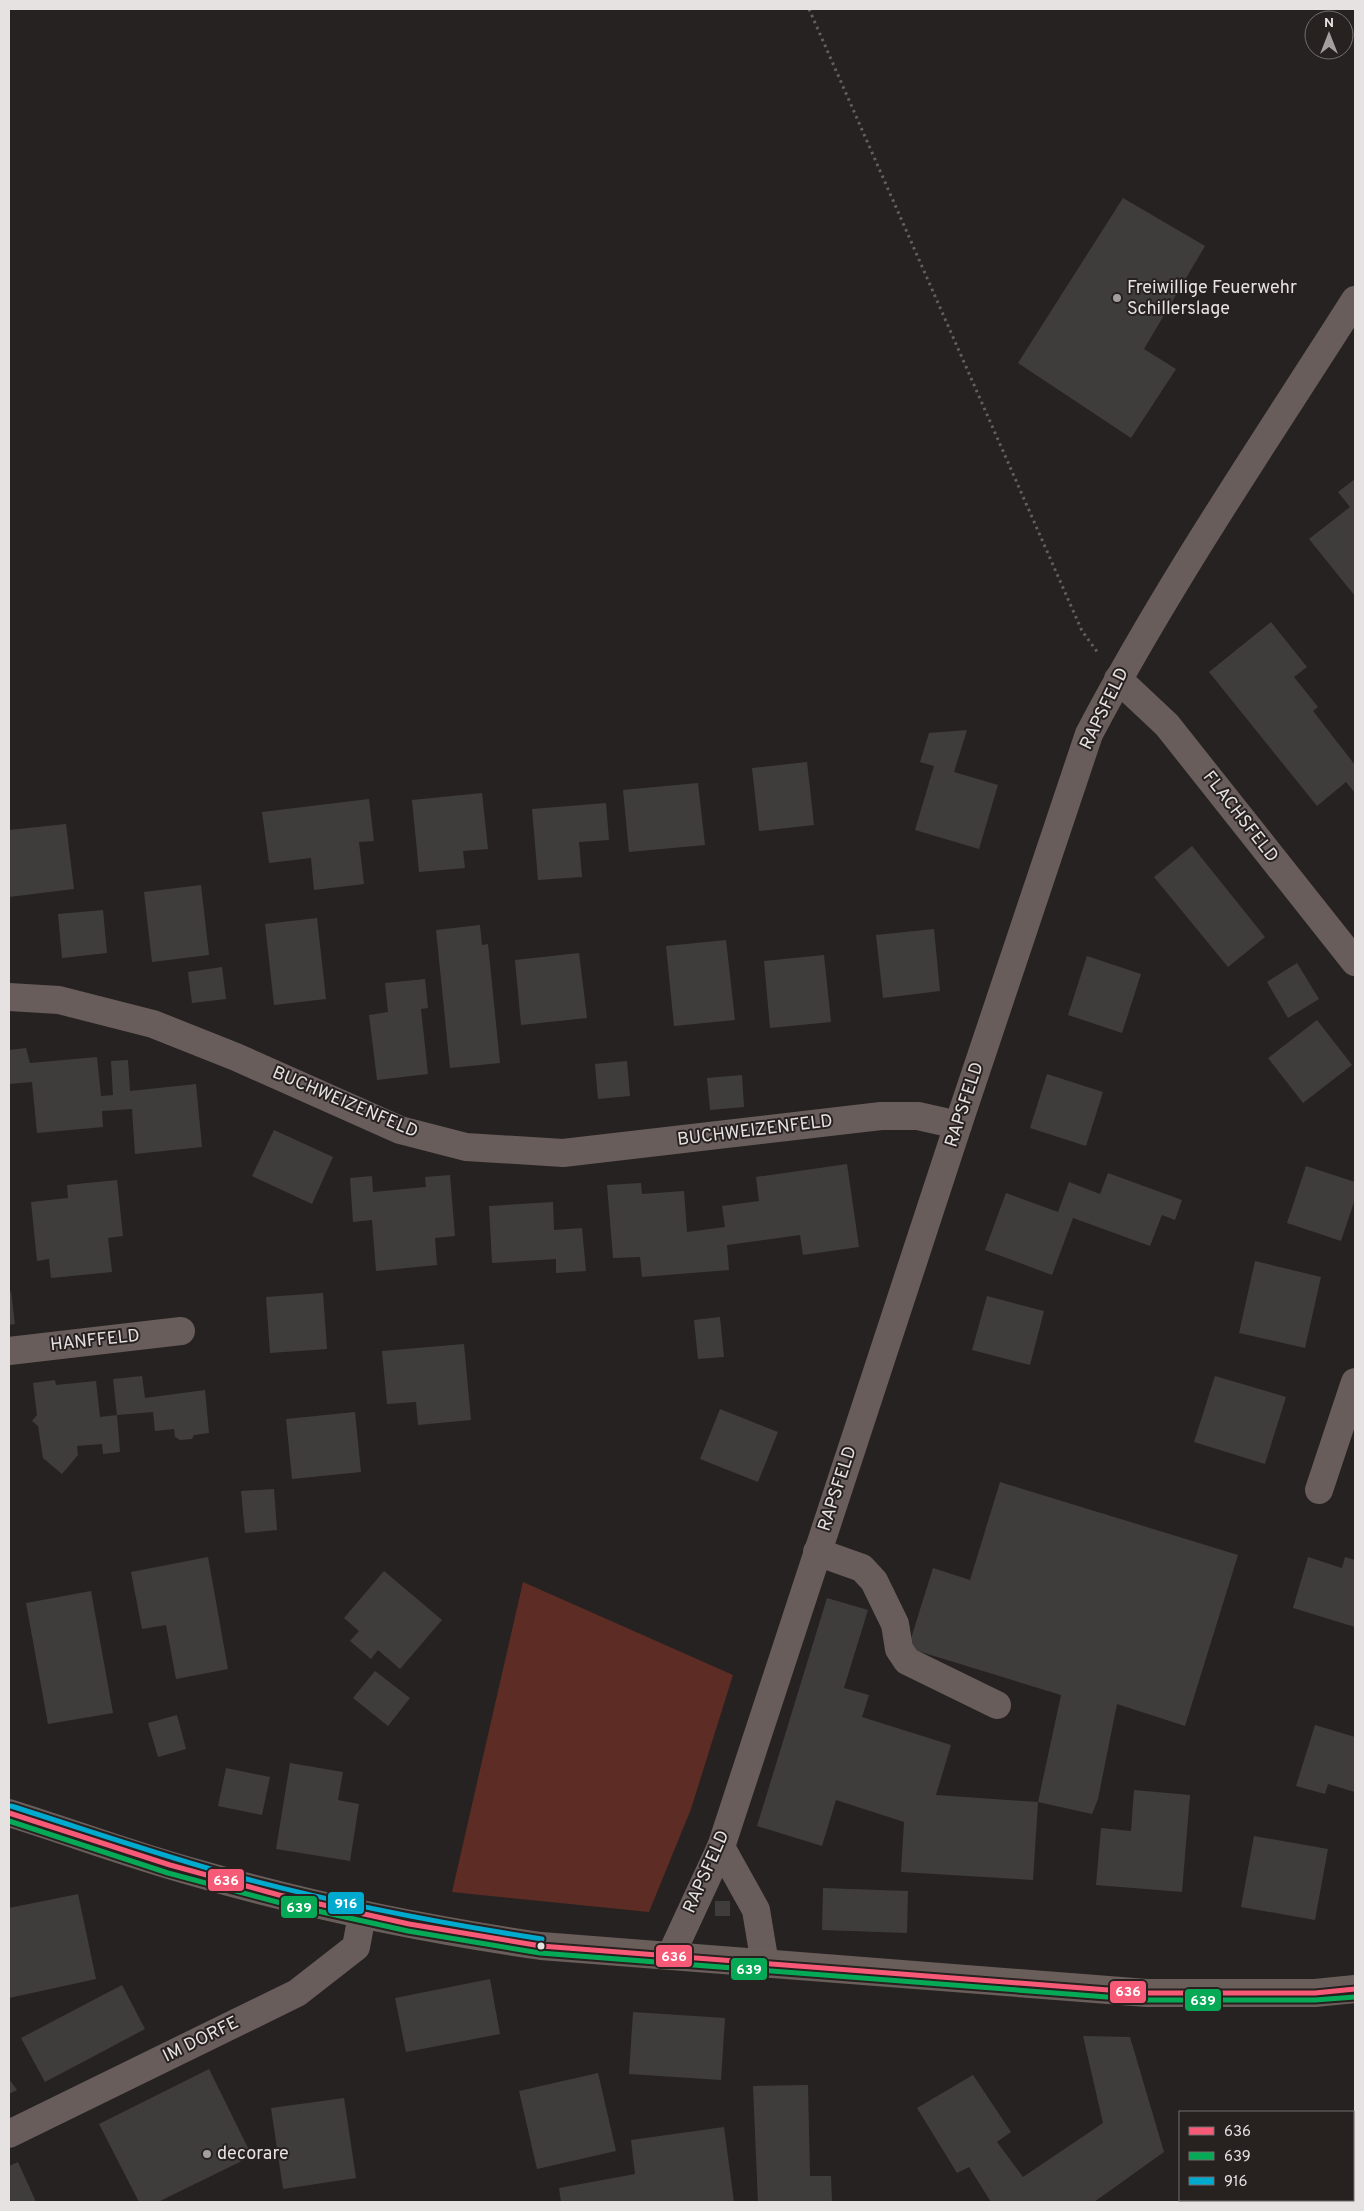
<svg xmlns="http://www.w3.org/2000/svg" width="1364" height="2211" font-family="Overpass,sans-serif">
  <rect width="100%" height="100%" fill="#262221"/>
  <path fill="#5d2c24" d="M 523,1582 L 733,1675 L 691,1809 L 649,1912 L 452,1892 Z"/>
  <g fill="#3f3d3c">
    <path d="M 1123,198 L 1205,246 L 1144,349 L 1176,369 L 1131,438 L 1018,363 Z"/>
    <path d="M 1355,479 L 1355,596 L 1309,539 L 1350,507 L 1338,492 Z"/>
    <path d="M 1271,622 L 1307,667 L 1294,677 L 1318,707 L 1313,711 L 1355,765 L 1355,793 L 1346,782 L 1317,806 L 1209,672 Z"/>
    <path d="M 967,730 L 954,772 L 998,785 L 979,849 L 915,830 L 934,766 L 920,762 L 929,733 Z"/>
    <path d="M 807,762 L 814,825 L 759,831 L 752,768 Z"/>
    <path d="M 698,783 L 705,845 L 629,852 L 623,790 Z"/>
    <path d="M 482,793 L 488,849 L 463,851 L 465,868 L 419,872 L 412,800 Z"/>
    <path d="M 369,799 L 374,841 L 359,842 L 364,884 L 314,890 L 311,858 L 269,863 L 262,812 Z"/>
    <path d="M 606,803 L 609,840 L 579,842 L 582,877 L 538,880 L 532,809 Z"/>
    <path d="M 66,824 L 74,889 L 9,897 L 9,830 Z"/>
    <path d="M 1192,846 L 1265,937 L 1228,967 L 1154,877 Z"/>
    <path d="M 201,885 L 209,955 L 152,962 L 144,892 Z"/>
    <path d="M 103,910 L 107,953 L 62,958 L 58,914 Z"/>
    <path d="M 317,918 L 326,999 L 274,1005 L 265,924 Z"/>
    <path d="M 480,925 L 482,945 L 488,944 L 500,1063 L 450,1068 L 436,930 Z"/>
    <path d="M 934,929 L 940,991 L 883,998 L 876,935 Z"/>
    <path d="M 726,940 L 735,1020 L 674,1026 L 666,946 Z"/>
    <path d="M 579,953 L 587,1018 L 521,1025 L 515,960 Z"/>
    <path d="M 824,955 L 831,1022 L 770,1028 L 764,961 Z"/>
    <path d="M 1087,956 L 1141,974 L 1122,1033 L 1068,1015 Z"/>
    <path d="M 1297,963 L 1319,999 L 1288,1018 L 1267,982 Z"/>
    <path d="M 222,967 L 226,999 L 192,1003 L 188,972 Z"/>
    <path d="M 425,979 L 428,1008 L 421,1009 L 428,1074 L 377,1080 L 369,1015 L 388,1012 L 385,983 Z"/>
    <path d="M 1317,1020 L 1352,1065 L 1303,1103 L 1268,1058 Z"/>
    <path d="M 26,1048 L 30,1063 L 97,1057 L 101,1096 L 113,1095 L 111,1061 L 128,1060 L 130,1091 L 196,1084 L 202,1147 L 135,1154 L 132,1109 L 102,1111 L 103,1127 L 37,1133 L 32,1082 L 9,1084 L 9,1050 Z"/>
    <path d="M 627,1061 L 630,1096 L 598,1099 L 595,1064 Z"/>
    <path d="M 1047,1074 L 1103,1092 L 1086,1146 L 1030,1128 Z"/>
    <path d="M 742,1075 L 744,1107 L 710,1110 L 707,1078 Z"/>
    <path d="M 274,1130 L 333,1157 L 312,1204 L 252,1176 Z"/>
    <path d="M 847,1164 L 859,1247 L 803,1255 L 800,1235 L 727,1245 L 729,1270 L 642,1277 L 640,1257 L 613,1258 L 607,1185 L 641,1183 L 642,1194 L 684,1191 L 687,1232 L 725,1227 L 722,1206 L 759,1201 L 756,1177 Z"/>
    <path d="M 1306,1166 L 1355,1182 L 1355,1199 L 1341,1241 L 1287,1223 Z"/>
    <path d="M 1108,1173 L 1182,1200 L 1175,1220 L 1162,1215 L 1150,1246 L 1073,1218 L 1052,1275 L 985,1250 L 1006,1193 L 1058,1212 L 1069,1182 L 1100,1194 Z"/>
    <path d="M 450,1175 L 455,1236 L 435,1238 L 437,1265 L 376,1271 L 372,1220 L 353,1222 L 350,1178 L 372,1176 L 373,1192 L 426,1187 L 425,1177 Z"/>
    <path d="M 117,1180 L 123,1236 L 108,1238 L 112,1272 L 51,1278 L 49,1259 L 37,1261 L 31,1202 L 68,1198 L 67,1185 Z"/>
    <path d="M 553,1202 L 554,1230 L 582,1228 L 586,1271 L 556,1273 L 556,1259 L 492,1263 L 489,1206 Z"/>
    <path d="M 1255,1261 L 1321,1277 L 1305,1348 L 1239,1333 Z"/>
    <path d="M 11,1291 L 15,1324 L 9,1325 L 9,1292 Z"/>
    <path d="M 323,1293 L 327,1349 L 270,1353 L 266,1297 Z"/>
    <path d="M 987,1296 L 1044,1311 L 1030,1365 L 972,1350 Z"/>
    <path d="M 720,1317 L 724,1357 L 698,1359 L 694,1320 Z"/>
    <path d="M 464,1344 L 471,1420 L 418,1425 L 416,1402 L 387,1404 L 382,1351 Z"/>
    <path d="M 142,1376 L 145,1398 L 205,1390 L 209,1433 L 194,1435 L 192,1439 L 180,1440 L 175,1437 L 174,1429 L 155,1431 L 153,1412 L 117,1415 L 113,1379 Z"/>
    <path d="M 1215,1376 L 1286,1397 L 1265,1464 L 1194,1442 Z"/>
    <path d="M 55,1380 L 56,1385 L 96,1381 L 100,1417 L 117,1415 L 120,1452 L 103,1454 L 102,1444 L 77,1446 L 78,1455 L 62,1474 L 43,1458 L 38,1426 L 32,1421 L 37,1415 L 33,1383 Z"/>
    <path d="M 720,1409 L 778,1432 L 758,1482 L 700,1459 Z"/>
    <path d="M 355,1412 L 361,1472 L 292,1479 L 286,1419 Z"/>
    <path d="M 1000,1482 L 1238,1555 L 1185,1726 L 1117,1704 L 1098,1799 L 1092,1814 L 1038,1802 L 1061,1695 L 908,1648 L 933,1568 L 970,1580 Z"/>
    <path d="M 274,1489 L 277,1530 L 245,1533 L 241,1491 Z"/>
    <path d="M 208,1557 L 228,1669 L 176,1679 L 166,1625 L 142,1629 L 131,1572 Z"/>
    <path d="M 1308,1557 L 1342,1568 L 1345,1557 L 1355,1560 L 1355,1627 L 1293,1608 Z"/>
    <path d="M 384,1571 L 442,1620 L 400,1669 L 378,1650 L 371,1659 L 350,1641 L 359,1631 L 344,1618 Z"/>
    <path d="M 91,1591 L 113,1713 L 48,1724 L 26,1603 Z"/>
    <path d="M 827,1598 L 868,1610 L 844,1688 L 869,1695 L 862,1717 L 951,1745 L 936,1795 L 1038,1802 L 1033,1880 L 901,1872 L 904,1822 L 836,1800 L 822,1846 L 757,1826 Z"/>
    <path d="M 375,1671 L 410,1698 L 388,1726 L 353,1698 Z"/>
    <path d="M 177,1715 L 186,1749 L 158,1757 L 148,1723 Z"/>
    <path d="M 1315,1725 L 1355,1737 L 1355,1792 L 1328,1784 L 1325,1794 L 1296,1786 Z"/>
    <path d="M 290,1763 L 343,1772 L 338,1800 L 359,1804 L 350,1861 L 276,1849 Z"/>
    <path d="M 226,1768 L 270,1777 L 262,1815 L 218,1806 Z"/>
    <path d="M 1134,1790 L 1190,1795 L 1182,1892 L 1096,1885 L 1101,1828 L 1131,1831 Z"/>
    <path d="M 1254,1836 L 1328,1849 L 1315,1920 L 1241,1907 Z"/>
    <path d="M 823,1888 L 908,1891 L 907,1933 L 822,1930 Z"/>
    <path d="M 78,1894 L 96,1979 L 9,1998 L 9,1908 Z"/>
    <rect x="715" y="1901" width="15" height="15"/>
    <path d="M 490,1979 L 500,2034 L 406,2052 L 395,1998 Z"/>
    <path d="M 122,1985 L 145,2029 L 45,2082 L 21,2038 Z"/>
    <path d="M 633,2012 L 725,2018 L 721,2080 L 629,2074 Z"/>
    <path d="M 1083,2036 L 1130,2037 L 1164,2152 L 1094,2202 L 991,2202 L 969,2167 L 957,2173 L 917,2108 L 973,2075 L 1011,2132 L 997,2142 L 1023,2177 L 1103,2123 Z"/>
    <path d="M 209,2069 L 252,2156 L 158,2202 L 139,2202 L 99,2124 Z"/>
    <path d="M 598,2073 L 616,2151 L 537,2169 L 519,2091 Z"/>
    <path d="M 9,2079 L 17,2090 L 9,2094 Z"/>
    <path d="M 808,2085 L 810,2176 L 831,2176 L 832,2202 L 758,2202 L 753,2086 Z"/>
    <path d="M 344,2098 L 356,2178 L 283,2189 L 271,2108 Z"/>
    <path d="M 724,2127 L 734,2202 L 561,2202 L 559,2188 L 635,2174 L 631,2140 Z"/>
    <path d="M 18,2162 L 36,2202 L 9,2202 L 9,2166 Z"/>
    <path d="M 1254,2200 L 1278,2200 L 1279,2202 L 1250,2202 Z"/>
  </g>
  <g fill="none" stroke-linecap="round" stroke-linejoin="round">
    <path stroke="#655e5c" stroke-width="3" stroke-dasharray="2.5 4" stroke-linecap="butt" d="M 809,9 L 1082,631 L 1098,653"/>
    <g stroke="#685d5b" stroke-width="28">
      <path d="M 1118,679 L 1167,725 L 1355,962"/>
      <path d="M 9,997 L 59,1000 L 153,1024 L 236,1057 L 400,1130 L 466,1147 L 563,1153 L 881,1116 L 918,1116 L 958,1125"/>
      <path d="M 9,1351 L 181,1331"/>
      <path d="M 1319,1490 L 1355,1382"/>
      <path d="M 817,1552 L 862,1568 L 874,1581 L 895,1624 L 899,1649 L 907,1661 L 997,1705"/>
      <path d="M 721,1847 L 756,1910 L 765,1964"/>
      <path d="M 671,1955 L 721,1847 L 958,1125 L 1089,734 C 1168,584 1264,443 1355,300"/>
      <path d="M 9,2134 L 297,1993 L 356,1947 L 362,1915"/>
    </g>
    <path stroke="#6a5e5b" stroke-width="28" d="M 9,1813 C 70,1832 131,1855 193,1872 C 307,1905 423,1929 541,1946 L 1147,1993 L 1315,1993 L 1355,1989"/>
    <defs>
      <path id="bus-1" d="M 9,1813 L 170,1865 L 279,1895 L 409,1924 L 541,1946 L 1147,1993 L 1315,1993 L 1355,1989"/>
      <path id="bus-2" d="M 9,1821 L 168,1873 L 277,1902 L 408,1931 L 540,1953 L 1146,2000 L 1315,2000 L 1355,1997"/>
      <path id="bus-3" d="M 11,1806 C 87,1830 162,1856 239,1877 C 339,1904 440,1923 542,1939"/>
    </defs>
    <use href="#bus-1" stroke="#272120" stroke-width="9"/>
    <use href="#bus-2" stroke="#272120" stroke-width="9"/>
    <use href="#bus-3" stroke="#272120" stroke-width="9"/>
    <use href="#bus-1" stroke="#f75a77" stroke-width="5"/>
    <use href="#bus-2" stroke="#06aa56" stroke-width="5"/>
    <use href="#bus-3" stroke="#00a9ce" stroke-width="5"/>
  </g>
  <g fill="#a39f9e" stroke="#272120" stroke-width="2">
    <circle cx="1117" cy="298" r="5"/>
    <circle cx="207" cy="2154" r="5"/>
  </g>
  <circle fill="#e6e2e1" stroke="#272120" stroke-width="2" cx="541" cy="1946" r="4.5"/>
  <g text-anchor="middle" dominant-baseline="central" stroke-width="4" stroke-linejoin="round" paint-order="stroke">
    <g font-size="18" fill="#e6e2e1" stroke="#272120" text-anchor="start">
      <text x="1127" y="288">Freiwillige Feuerwehr<tspan x="1127" dy="21">Schillerslage</tspan></text>
      <text x="217" y="2154">decorare</text>
    </g>
    <g font-size="18" fill="#e6e2e1" stroke="#272120">
      <text transform="translate(1105 709) rotate(-64)">RAPSFELD</text>
      <text transform="translate(1240 817) rotate(52)">FLACHSFELD</text>
      <text transform="translate(345 1103) rotate(23)">BUCHWEIZENFELD</text>
      <text transform="translate(965 1105) rotate(-72)">RAPSFELD</text>
      <text transform="translate(755 1131) rotate(-7)">BUCHWEIZENFELD</text>
      <text transform="translate(95 1341) rotate(-6)">HANFFELD</text>
      <text transform="translate(838 1489) rotate(-72)">RAPSFELD</text>
      <text transform="translate(707 1872) rotate(-66)">RAPSFELD</text>
      <text transform="translate(201 2040) rotate(-26)">IM DORFE</text>
    </g>
  </g>
  <g stroke="#272120" stroke-width="2">
    <rect x="207" y="1868" width="38" height="24" rx="5" fill="#f75a77"/>
    <rect x="327" y="1891" width="38" height="24" rx="5" fill="#00a9ce"/>
    <rect x="280" y="1895" width="38" height="24" rx="5" fill="#06aa56"/>
    <rect x="655" y="1944" width="38" height="24" rx="5" fill="#f75a77"/>
    <rect x="730" y="1957" width="38" height="24" rx="5" fill="#06aa56"/>
    <rect x="1109" y="1980" width="38" height="24" rx="5" fill="#f75a77"/>
    <rect x="1184" y="1988" width="38" height="24" rx="5" fill="#06aa56"/>
  </g>
  <g font-size="14" text-anchor="middle" font-weight="bold" fill="#fff">
    <text x="226" y="1885">636</text>
    <text x="346" y="1908">916</text>
    <text x="299" y="1912">639</text>
    <text x="674" y="1961">636</text>
    <text x="749" y="1974">639</text>
    <text x="1128" y="1996">636</text>
    <text x="1203" y="2005">639</text>
  </g>
  <rect width="1364" height="2211" fill="none" stroke="#e6e2e1" stroke-width="20"/>
  <rect x="1179" y="2111" width="175" height="90" fill="#272120" stroke="#736e6d"/>
  <rect x="1189" y="2127" width="25" height="8" fill="#f75a77" stroke="#736e6d"/>
  <text x="1224" y="2136" font-size="15" fill="#e6e2e1">636</text>
  <rect x="1189" y="2152" width="25" height="8" fill="#06aa56" stroke="#736e6d"/>
  <text x="1224" y="2161" font-size="15" fill="#e6e2e1">639</text>
  <rect x="1189" y="2177" width="25" height="8" fill="#00a9ce" stroke="#736e6d"/>
  <text x="1224" y="2186" font-size="15" fill="#e6e2e1">916</text>
  <g transform="translate(1329 35)"><circle r="24" fill="#272120" stroke="#736e6d"/>
  <path d="M0-4L9 19L0 12L-9 19Z" fill="#a39f9e"/>
  <text y="-8" font-size="14" font-weight="bold" text-anchor="middle" fill="#e6e2e1">N</text>
  </g>
</svg>
